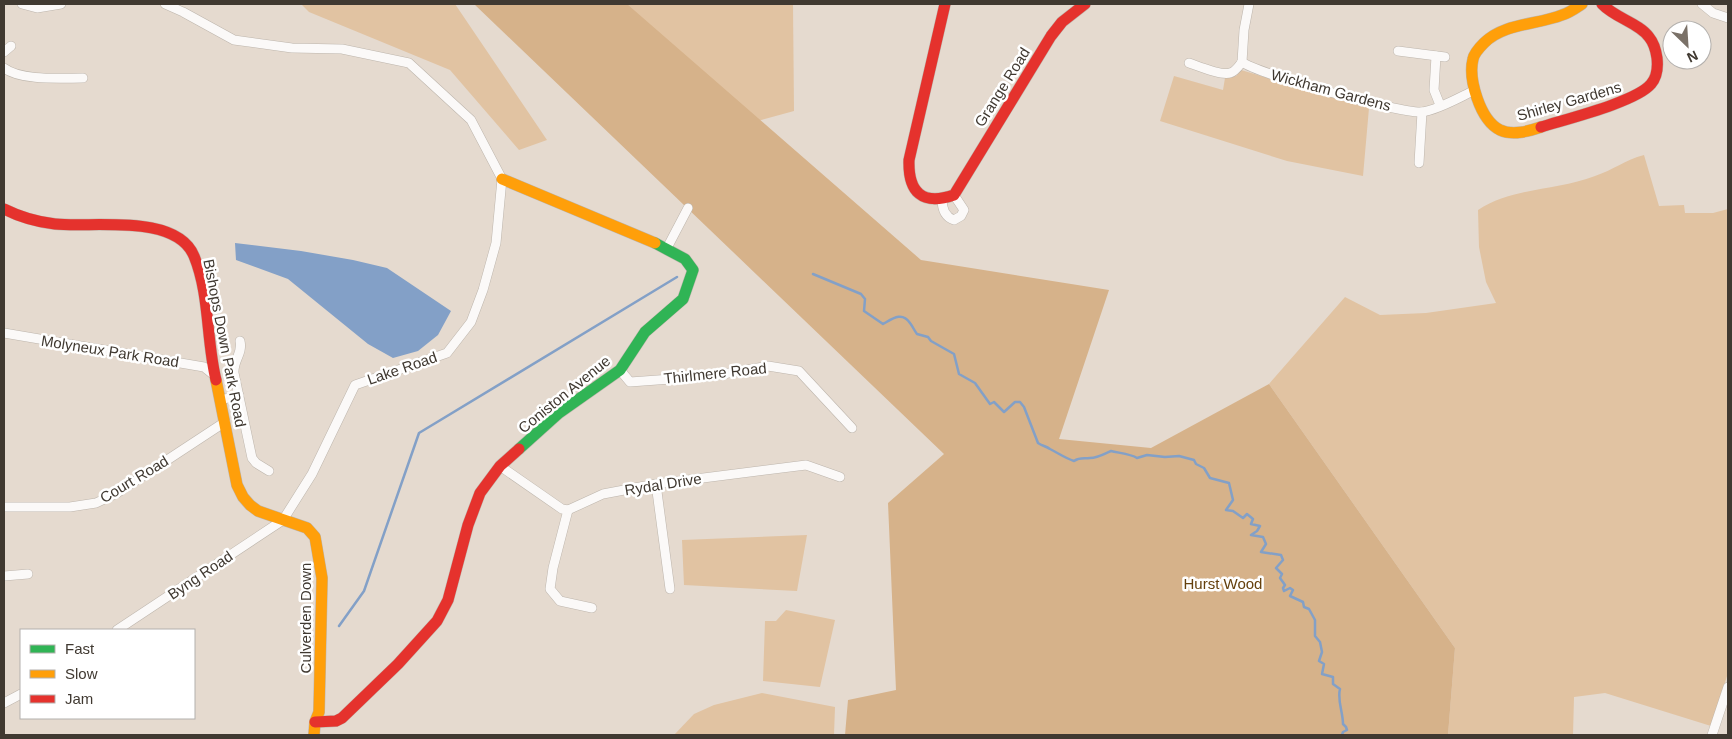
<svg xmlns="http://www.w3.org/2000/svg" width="1732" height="739" font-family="Helvetica,sans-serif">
  <rect width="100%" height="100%" fill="#e5dacf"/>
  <g fill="#e1c3a2">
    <path d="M 301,4 L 455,4 L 547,140 L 519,150 L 450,70 L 309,12 Z"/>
    <path d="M 586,4 L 793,4 L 794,111 L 728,129 Z"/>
    <path d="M 1241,70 L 1369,108 L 1363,176 L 1287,161 L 1160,121 L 1174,76 L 1223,90 L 1225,78 L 1236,76 Z"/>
    <path d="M 1644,155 L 1659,206 L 1684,205 L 1685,213 L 1713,213 L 1728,209 L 1728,673 L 1711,726 L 1605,693 L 1574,697 L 1573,735 L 1448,735 L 1455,648 L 1269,384 L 1345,297 L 1380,315 L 1426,313 L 1496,303 L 1486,282 L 1479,247 L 1478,210 C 1513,187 1556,191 1595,176 C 1613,170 1625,160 1644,155 Z"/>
    <path d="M 807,535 L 797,591 L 684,585 L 682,540 Z"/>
    <path d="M 786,610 L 835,620 L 820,687 L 763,681 L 765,621 L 776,621 Z"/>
    <path d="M 762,693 L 835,707 L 834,735 L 674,735 L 694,714 L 714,705 Z"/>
  </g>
  <path fill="#d6b28a" d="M 474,4 L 627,4 L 921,260 L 1109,290 L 1059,439 L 1151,448 L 1269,384 L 1455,648 L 1448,735 L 845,735 L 848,700 L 896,690 L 888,503 L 944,454 Z"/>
  <path fill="#83a0c7" d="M 235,243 L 301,251 L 353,260 L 387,268 L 451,311 L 438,335 L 418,351 L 393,358 L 368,344 L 288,279 L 236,260 Z"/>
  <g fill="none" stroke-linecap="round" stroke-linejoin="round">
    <g stroke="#83a0c7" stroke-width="2.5">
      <path d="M 813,274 L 861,294 L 865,299 L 864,311 L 883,324 C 892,319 902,311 910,323 C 913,327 914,330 917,334 L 928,337 L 931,341 L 954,354 L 959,374 L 975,383 L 990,404 L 994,402 L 1004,412 L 1015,402 L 1020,402 L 1024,407 L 1038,443 C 1042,446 1046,446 1050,449 C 1058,453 1065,458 1074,461 C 1080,457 1084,459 1090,458 C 1098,458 1104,454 1111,451 C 1119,453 1131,454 1137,458 L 1147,455 L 1165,457 L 1179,456 L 1194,460 L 1196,464 L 1204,468 L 1210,478 L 1229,483 L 1233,500 L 1226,510 L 1233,511 L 1243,518 L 1247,514 L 1253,519 L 1251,524 L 1260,526 L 1257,531 L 1251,535 L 1263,537 L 1266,544 L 1261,552 L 1281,555 L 1283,560 L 1276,568 L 1282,574 L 1280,578 L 1285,585 L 1283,588 L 1284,591 L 1290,588 L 1293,590 L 1290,596 L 1303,602 L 1304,607 L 1309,609 L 1315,620 L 1315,636 L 1320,642 L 1322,652 L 1319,661 L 1324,664 L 1322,674 L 1333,677 L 1333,684 L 1340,689 C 1337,700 1343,712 1343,724 L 1346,727 L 1347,730 L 1343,732 L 1342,735"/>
      <path d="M 339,626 L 364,591 L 419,433 L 677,277"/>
    </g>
    <defs>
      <g id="street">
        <path d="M 22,4 L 37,8 L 61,4"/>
        <path d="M 1702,4 L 1713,13 L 1728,18"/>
        <path d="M 1398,51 L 1445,57"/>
        <path d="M 4,52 L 11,46"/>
        <path d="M 1436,56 L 1434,90 L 1440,105"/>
        <path d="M 1242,62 C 1258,74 1402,114 1422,112 C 1438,110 1460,97 1475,90"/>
        <path d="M 1242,62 L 1244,30 L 1249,4"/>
        <path d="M 1189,63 C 1198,66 1222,76 1230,73 C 1235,72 1239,66 1242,62"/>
        <path d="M 4,68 C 21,81 61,78 83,78"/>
        <path d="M 1419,163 L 1422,112"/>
        <path d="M 942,199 C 942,209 945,217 954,220 L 961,216 L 964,210 L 954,195"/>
        <path d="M 667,248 L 688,208"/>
        <path d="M 4,333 L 204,367 L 214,375"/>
        <path d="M 240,341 C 243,354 233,360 234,373 L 252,458 L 256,463 L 269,471"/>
        <path d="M 620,370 L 630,382 L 712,376 L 768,366 L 799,371 L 852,428"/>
        <path d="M 221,400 L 239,395"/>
        <path d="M 500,466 L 562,509 L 568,510 L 603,494 L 656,484 L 806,465 L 840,477"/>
        <path d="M 656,484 L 670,589"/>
        <path d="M 4,507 L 70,507 L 96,503 L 117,493 L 225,422"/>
        <path d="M 568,510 L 553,568 L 550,589 L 560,601 L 592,608"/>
        <path d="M 4,576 L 28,574"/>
        <path d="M 117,630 L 283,520 L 312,474 L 355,385 L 447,353 L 471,322 L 483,290 L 496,243 L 502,179 L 471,120 L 409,63 L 342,49 L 292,48 L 234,40 L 183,12 L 165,4"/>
        <path d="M 4,703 L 21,694"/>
        <path d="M 1712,735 L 1728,687"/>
      </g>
      <path id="fast" d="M 519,449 L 559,413 L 620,370 L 645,332 L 683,299 L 693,270 L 685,259 L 655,243"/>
      <g id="slow">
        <path d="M 1541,127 C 1529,131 1513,136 1500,130 C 1480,120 1468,79 1473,59 C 1474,54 1480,47 1484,43 C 1504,23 1537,25 1562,15 C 1569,13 1576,8 1582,4"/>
        <path d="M 502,179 L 655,243"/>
        <path d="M 216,380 L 237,485 L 243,497 L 250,505 L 258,511 L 307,528 L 315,537 L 322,578 L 319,712 L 315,722 L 314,735"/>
      </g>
      <g id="jam">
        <path d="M 945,4 L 909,160 C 908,192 922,206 954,195 L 1051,36 L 1062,22 L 1085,4"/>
        <path d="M 1541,127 C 1566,119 1636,102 1651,84 C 1657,77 1658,67 1657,58 C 1656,51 1654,43 1649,37 C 1639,23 1615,18 1602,4"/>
        <path d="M 4,209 C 20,217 37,222 55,224 C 92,228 176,213 194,256 C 210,295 206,339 216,380"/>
        <path d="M 315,722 L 336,721 L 342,718 L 398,664 L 437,621 L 448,600 L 468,525 L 480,493 L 500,466 L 519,449"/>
      </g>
    </defs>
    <use href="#street" stroke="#bdb5ac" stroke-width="10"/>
    <use href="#fast" stroke="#bdb5ac" stroke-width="12"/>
    <use href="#slow" stroke="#bdb5ac" stroke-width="12"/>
    <use href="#jam" stroke="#bdb5ac" stroke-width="12"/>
    <use href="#street" stroke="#fbf9f8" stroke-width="9"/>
    <use href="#fast" stroke="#30b455" stroke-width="11"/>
    <use href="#slow" stroke="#ff9f0a" stroke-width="11"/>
    <use href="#jam" stroke="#e5322d" stroke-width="11"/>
  </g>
  <g text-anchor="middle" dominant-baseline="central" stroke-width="5" stroke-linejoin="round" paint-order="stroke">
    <g font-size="15" fill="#403931" stroke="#fff">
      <text transform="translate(1002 87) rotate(-58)">Grange Road</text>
      <text transform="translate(1331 90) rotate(15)">Wickham Gardens</text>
      <text transform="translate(1569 101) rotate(-16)">Shirley Gardens</text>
      <text transform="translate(225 343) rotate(79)">Bishops Down Park Road</text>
      <text transform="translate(110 351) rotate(9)">Molyneux Park Road</text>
      <text transform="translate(402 368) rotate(-19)">Lake Road</text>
      <text transform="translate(715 373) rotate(-6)">Thirlmere Road</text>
      <text transform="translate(564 394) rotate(-39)">Coniston Avenue</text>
      <text transform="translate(134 479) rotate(-31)">Court Road</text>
      <text transform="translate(663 484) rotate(-9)">Rydal Drive</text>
      <text transform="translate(200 575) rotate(-34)">Byng Road</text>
      <text transform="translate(305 618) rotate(-90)">Culverden Down</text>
    </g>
    <g font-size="15" fill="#65400d" stroke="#fff">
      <text x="1223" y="583">Hurst Wood</text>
    </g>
  </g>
  <rect width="1732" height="739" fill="none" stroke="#403931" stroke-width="10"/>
  <rect x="20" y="629" width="175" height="90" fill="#ffffff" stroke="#b3b0ad"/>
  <rect x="30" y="645" width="25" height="8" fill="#30b455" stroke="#b3b0ad"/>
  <text x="65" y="654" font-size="15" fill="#403931">Fast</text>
  <rect x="30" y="670" width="25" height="8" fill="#ff9f0a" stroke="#b3b0ad"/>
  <text x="65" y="679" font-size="15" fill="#403931">Slow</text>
  <rect x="30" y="695" width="25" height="8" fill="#e5322d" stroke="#b3b0ad"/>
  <text x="65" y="704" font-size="15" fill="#403931">Jam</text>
  <g transform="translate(1687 45) rotate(155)"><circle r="24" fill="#ffffff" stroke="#b3b0ad"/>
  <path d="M0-4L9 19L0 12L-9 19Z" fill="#7a7168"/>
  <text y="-8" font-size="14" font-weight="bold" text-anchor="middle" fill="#403931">N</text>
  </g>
</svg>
